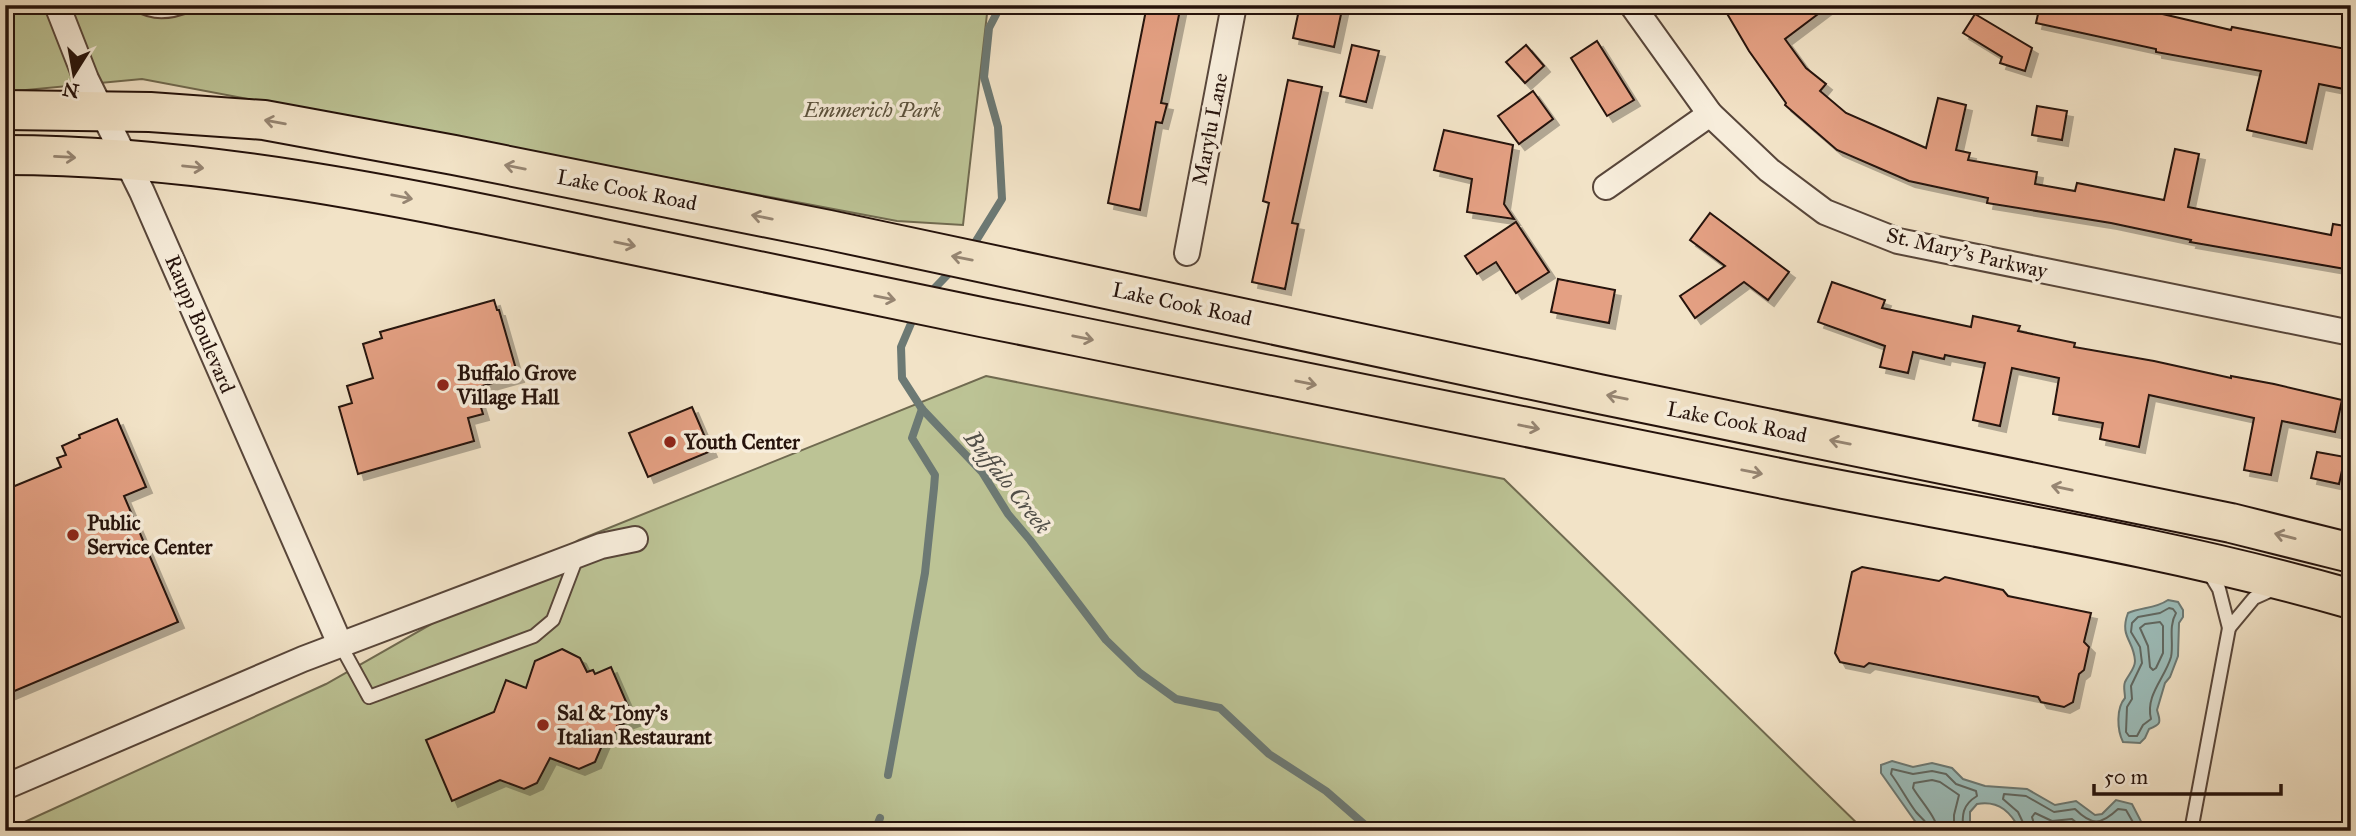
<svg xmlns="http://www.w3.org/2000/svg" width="2356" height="836" font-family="'IM FELL Great Primer',serif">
  <defs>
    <filter id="shadow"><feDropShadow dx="6" dy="6" stdDeviation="0" flood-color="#0004"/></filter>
  </defs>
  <rect width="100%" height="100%" fill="#f2e3c7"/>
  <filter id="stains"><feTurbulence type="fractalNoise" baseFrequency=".00286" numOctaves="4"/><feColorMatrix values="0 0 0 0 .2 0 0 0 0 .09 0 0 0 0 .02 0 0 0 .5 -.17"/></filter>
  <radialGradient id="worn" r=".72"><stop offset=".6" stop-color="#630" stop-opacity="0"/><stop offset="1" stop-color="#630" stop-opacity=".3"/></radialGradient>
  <g fill="#bcc395" stroke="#706a50" stroke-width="2">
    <path d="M 5,5 L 988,5 L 963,225 L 897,221 L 142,79 L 5,92 Z"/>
    <path d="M 986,376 L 1504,479 L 1865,831 L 5,831 L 326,684 L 579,540 Z"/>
  </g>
  <g fill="#9cbdba" stroke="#6c7974" stroke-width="2">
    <path d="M 2168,600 L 2178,602 L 2183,610 L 2183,617 L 2179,623 L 2178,656 L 2170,677 L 2165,683 L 2157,710 C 2160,721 2163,724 2149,729 L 2145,738 L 2140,743 L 2123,742 C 2117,730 2116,708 2125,698 C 2125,692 2123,687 2125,682 C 2128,675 2135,669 2135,661 C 2134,640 2119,637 2128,613 C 2142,607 2155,609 2168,600 Z"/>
    <path d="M 1892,761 L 1913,767 L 1932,763 L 1952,768 L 1963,779 L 1985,786 L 2027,789 L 2055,805 L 2076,801 L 2095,815 L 2102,814 L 2116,800 L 2132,804 L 2146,831 L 2021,831 C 2011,813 2000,800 1977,804 L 1970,812 L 1970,831 L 1922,831 L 1881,773 L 1881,765 Z"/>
  </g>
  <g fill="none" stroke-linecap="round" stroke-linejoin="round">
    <g stroke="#606862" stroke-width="2">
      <path d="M 2169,608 L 2173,609 L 2176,613 C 2168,627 2174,642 2171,657 C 2165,678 2145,695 2151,719 L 2143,725 L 2137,736 L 2129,736 L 2126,732 L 2127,707 L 2132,699 L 2131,686 L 2142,663 L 2140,647 L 2131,632 L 2132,623 L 2138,617 L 2160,613 Z"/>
      <path d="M 2160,622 L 2163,626 L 2163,653 L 2156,668 L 2153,670 L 2150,667 L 2148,646 L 2140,628 L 2145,624 Z"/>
      <path d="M 1929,831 C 1928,822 1922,819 1916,812 C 1907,800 1900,786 1891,774 L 1892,769 L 1913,774 L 1932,771 L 1946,774 L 1956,784 L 1976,791 L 1977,796 C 1962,805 1962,815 1963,831"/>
      <path d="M 1938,831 C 1937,818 1920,800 1913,788 L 1914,783 L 1932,780 L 1940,782 L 1959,795 L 1954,815 L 1954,831"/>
      <path d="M 2027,831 L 2018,812 L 2003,799 L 2004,794 L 2026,796 L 2054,812 L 2075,809 C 2092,826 2101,825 2118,809 L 2126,810 L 2138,831"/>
      <path d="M 2036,831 L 2032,817 L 2035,813 L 2052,821 L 2072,819 L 2083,828 L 2093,831"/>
    </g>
    <g stroke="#6c7974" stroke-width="8">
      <path d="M 971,249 L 1002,199 L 998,127 L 984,77 L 989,28 L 1001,5"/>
      <path d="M 928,295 L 953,269"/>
      <path d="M 915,314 L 901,347 L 902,378 L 922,409 L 982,472 L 1008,514 L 1030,540 L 1106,640 L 1140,673 L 1176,699 L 1220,708 L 1269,754 L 1326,791 L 1372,831"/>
      <path d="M 888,775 L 925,573 L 934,488 L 935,475 L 912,438 L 922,409"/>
      <path d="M 875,831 L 880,818"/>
    </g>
  </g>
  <g fill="#e4a083" stroke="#25120b" stroke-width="2" filter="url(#shadow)">
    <path d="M 1147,5 L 1181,5 L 1161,103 L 1167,104 L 1162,123 L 1156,122 L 1140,210 L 1108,203 Z"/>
    <path d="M 1300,5 L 1343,5 L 1334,47 L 1293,38 Z"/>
    <path d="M 1722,5 L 1830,5 L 1785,39 L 1806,68 L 1826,84 L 1820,91 L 1846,113 L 1926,148 L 1938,98 L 1966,105 L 1956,150 L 1970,153 L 1968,160 L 2037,172 L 2035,184 L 2075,191 L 2077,183 L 2164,200 L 2175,149 L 2199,154 L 2188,207 L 2331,235 L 2333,224 L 2351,227 L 2351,270 L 2190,242 L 2191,240 L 2111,223 L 1987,203 L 1988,198 L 1909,181 L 1837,150 L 1785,105 L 1786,103 L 1749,51 Z"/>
    <path d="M 2040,5 L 2124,5 L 2231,30 L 2232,27 L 2351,50 L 2344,89 L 2319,84 L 2306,143 L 2247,130 L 2261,71 L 2156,52 L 2156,49 L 2036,23 Z"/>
    <path d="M 1975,14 L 2032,48 L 2025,71 L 2000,63 L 2002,57 L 1963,33 Z"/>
    <path d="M 1597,41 L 1634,100 L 1607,116 L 1571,58 Z"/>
    <path d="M 1352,45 L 1379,51 L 1366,102 L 1340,96 Z"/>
    <path d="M 1526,45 L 1544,66 L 1525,83 L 1506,62 Z"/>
    <path d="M 1288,80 L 1322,87 L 1292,223 L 1298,224 L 1285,289 L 1252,282 L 1269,203 L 1263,201 Z"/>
    <path d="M 1533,91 L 1553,119 L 1519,144 L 1498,116 Z"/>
    <path d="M 2037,106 L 2067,111 L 2062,140 L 2032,135 Z"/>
    <path d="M 1444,130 L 1513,145 L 1504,204 L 1514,219 L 1467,212 L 1472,179 L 1434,170 Z"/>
    <path d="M 1710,213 L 1789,272 L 1768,300 L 1744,282 L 1695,318 L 1680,296 L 1725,266 L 1690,240 Z"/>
    <path d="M 1516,222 L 1549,272 L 1516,293 L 1496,262 L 1477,274 L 1465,256 Z"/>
    <path d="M 1558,279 L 1615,290 L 1609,323 L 1551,312 Z"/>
    <path d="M 1832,282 L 1885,300 L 1882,308 L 1971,327 L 1973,316 L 2020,326 L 2018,331 L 2075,343 L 2074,347 L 2154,361 L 2231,378 L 2231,376 L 2274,384 L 2342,400 L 2335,432 L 2282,421 L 2271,475 L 2244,470 L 2254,418 L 2149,395 L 2139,447 L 2100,439 L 2103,423 L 2053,414 L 2059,378 L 2012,368 L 2000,426 L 1973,420 L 1985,363 L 1945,355 L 1944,359 L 1913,352 L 1908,373 L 1880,367 L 1885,346 L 1818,322 Z"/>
    <path d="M 494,300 L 497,310 L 499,310 L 518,376 L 475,388 L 483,414 L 468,418 L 474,441 L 358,474 L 339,407 L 352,403 L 347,386 L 373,378 L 363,344 L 382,338 L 380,332 Z"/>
    <path d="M 692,407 L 711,451 L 648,477 L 629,433 Z"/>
    <path d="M 117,419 L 146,487 L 124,496 L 178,622 L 5,695 L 5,490 L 61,467 L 57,458 L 66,455 L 62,446 L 80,438 L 79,435 Z"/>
    <path d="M 2317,452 L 2345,457 L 2339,484 L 2311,478 Z"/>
    <path d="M 1862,567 L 1939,581 L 1945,577 L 2003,590 L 2008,596 L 2091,613 L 2084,642 L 2089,647 L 2084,670 L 2079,674 L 2073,702 L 2064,707 L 2041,702 L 2038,697 L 1869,663 L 1864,667 L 1840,662 L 1835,653 L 1852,572 Z"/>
    <path d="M 562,649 L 580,658 L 587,672 L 593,670 L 595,674 L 611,667 L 634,720 L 617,726 L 619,731 L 606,736 L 595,762 L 579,769 L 550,758 L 537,783 L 524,789 L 500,780 L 452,801 L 426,740 L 494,712 L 506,680 L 526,688 L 535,661 Z"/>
  </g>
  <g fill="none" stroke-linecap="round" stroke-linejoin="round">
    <defs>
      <g id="service">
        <path d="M 139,5 C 155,15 172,12 189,5"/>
        <path d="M 2208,571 L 2219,589 L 2229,628 L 2254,598 L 2274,589"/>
        <path d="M 340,644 L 369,697 L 534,636 L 553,620 L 577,557"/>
        <path d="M 2191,831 L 2229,628"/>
      </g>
      <g id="minor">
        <path d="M 57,5 L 86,79 L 142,192 L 340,644"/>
        <path d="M 1632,5 L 1710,114 L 1769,170 L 1825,212 L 1898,241 L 2351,333"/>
        <path d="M 1606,187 L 1710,114"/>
        <path d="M 1187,253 L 1234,5"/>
        <path d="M 5,787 L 303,659 L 601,546 L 635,539"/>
      </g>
      <g id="primary">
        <path d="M 5,110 L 150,112 L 264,120 L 454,155 L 829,230 L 1599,394 L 2231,523 L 2351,553"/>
        <path d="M 5,155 C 206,155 403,197 599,238 C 759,272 920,305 1081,337 C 1320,385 1559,435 1799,482 C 1983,518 2170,547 2351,599"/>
      </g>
    </defs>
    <use href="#service" stroke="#58463a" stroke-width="16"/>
    <use href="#minor" stroke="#58463a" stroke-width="28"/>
    <use href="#primary" stroke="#25120b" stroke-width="42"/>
    <use href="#service" stroke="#f7eddb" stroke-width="12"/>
    <use href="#minor" stroke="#f7eddb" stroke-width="24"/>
    <use href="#primary" stroke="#f2e3c7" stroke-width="38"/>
  </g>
  <defs><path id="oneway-shaft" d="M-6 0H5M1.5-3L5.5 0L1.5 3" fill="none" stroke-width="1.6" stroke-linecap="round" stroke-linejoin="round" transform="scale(1.75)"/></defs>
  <g stroke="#968572">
    <use href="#oneway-shaft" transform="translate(275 122) rotate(-170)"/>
    <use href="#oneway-shaft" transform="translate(65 157) rotate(3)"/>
    <use href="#oneway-shaft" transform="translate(193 167) rotate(6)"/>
    <use href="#oneway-shaft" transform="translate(515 167) rotate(-169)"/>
    <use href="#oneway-shaft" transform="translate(402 197) rotate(11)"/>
    <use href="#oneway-shaft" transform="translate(762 217) rotate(-169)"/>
    <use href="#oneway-shaft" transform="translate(625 244) rotate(12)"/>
    <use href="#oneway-shaft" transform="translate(962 258) rotate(-169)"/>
    <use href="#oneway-shaft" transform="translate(885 298) rotate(11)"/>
    <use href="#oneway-shaft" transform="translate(1083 338) rotate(11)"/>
    <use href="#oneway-shaft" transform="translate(1306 383) rotate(11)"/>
    <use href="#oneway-shaft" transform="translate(1617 397) rotate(-169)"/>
    <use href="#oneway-shaft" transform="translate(1529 427) rotate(11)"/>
    <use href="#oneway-shaft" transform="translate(1840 442) rotate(-169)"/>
    <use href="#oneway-shaft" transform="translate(1752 472) rotate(11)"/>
    <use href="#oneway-shaft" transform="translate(2062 488) rotate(-168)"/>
    <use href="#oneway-shaft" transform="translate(2285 536) rotate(-166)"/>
  </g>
  <g fill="#8f2418" stroke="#f7eddb" stroke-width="2.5">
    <circle cx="443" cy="385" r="7"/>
    <circle cx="670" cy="442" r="7"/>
    <circle cx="73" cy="535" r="7"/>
    <circle cx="543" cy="725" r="7"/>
  </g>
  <g text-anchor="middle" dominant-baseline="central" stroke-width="7" stroke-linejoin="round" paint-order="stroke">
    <g font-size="21" font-style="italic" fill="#5a503b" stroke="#f7eddb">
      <text x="872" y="110">Emmerich Park</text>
    </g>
    <g font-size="21" fill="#25120b" stroke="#f7eddb">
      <text transform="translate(1210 129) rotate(-79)">Marylu Lane</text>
      <text transform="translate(627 190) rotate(11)">Lake Cook Road</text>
      <text transform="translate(1967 253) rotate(13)">St. Mary's Parkway</text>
      <text transform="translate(1182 304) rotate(12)">Lake Cook Road</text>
      <text transform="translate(200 324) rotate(67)">Raupp Boulevard</text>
      <text transform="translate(1737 422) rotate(11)">Lake Cook Road</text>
    </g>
    <g font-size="21" font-weight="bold" fill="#25120b" stroke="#f7eddb" text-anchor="start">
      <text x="457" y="373">Buffalo Grove<tspan x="457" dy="24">Village Hall</tspan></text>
      <text x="684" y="442">Youth Center</text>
      <text x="87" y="523">Public<tspan x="87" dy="24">Service Center</tspan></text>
      <text x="557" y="713">Sal &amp; Tony's<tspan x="557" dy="24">Italian Restaurant</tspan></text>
    </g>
    <g font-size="23" font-style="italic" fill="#4f4e48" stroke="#f7eddb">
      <text transform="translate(1008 482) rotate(52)">Buffalo Creek</text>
    </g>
  </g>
  <rect width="2356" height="836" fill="none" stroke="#f2e3c7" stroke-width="28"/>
  <rect x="7" y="7" width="2342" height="822" fill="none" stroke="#25120b" stroke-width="3.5"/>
  <rect x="14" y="14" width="2328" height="808" fill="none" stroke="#25120b" stroke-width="2"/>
  <g transform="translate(74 74) rotate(191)" stroke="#f7eddb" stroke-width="5" paint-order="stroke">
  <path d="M0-5L12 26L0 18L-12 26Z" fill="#25120b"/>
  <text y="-10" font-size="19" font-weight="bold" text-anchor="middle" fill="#25120b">N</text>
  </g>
  <path d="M2094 784v10h187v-10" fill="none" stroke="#25120b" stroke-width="3.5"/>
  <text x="2104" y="784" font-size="21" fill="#25120b" stroke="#f7eddb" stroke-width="5" paint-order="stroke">50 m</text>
  <rect width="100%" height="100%" filter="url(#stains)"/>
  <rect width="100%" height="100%" fill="url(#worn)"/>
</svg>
